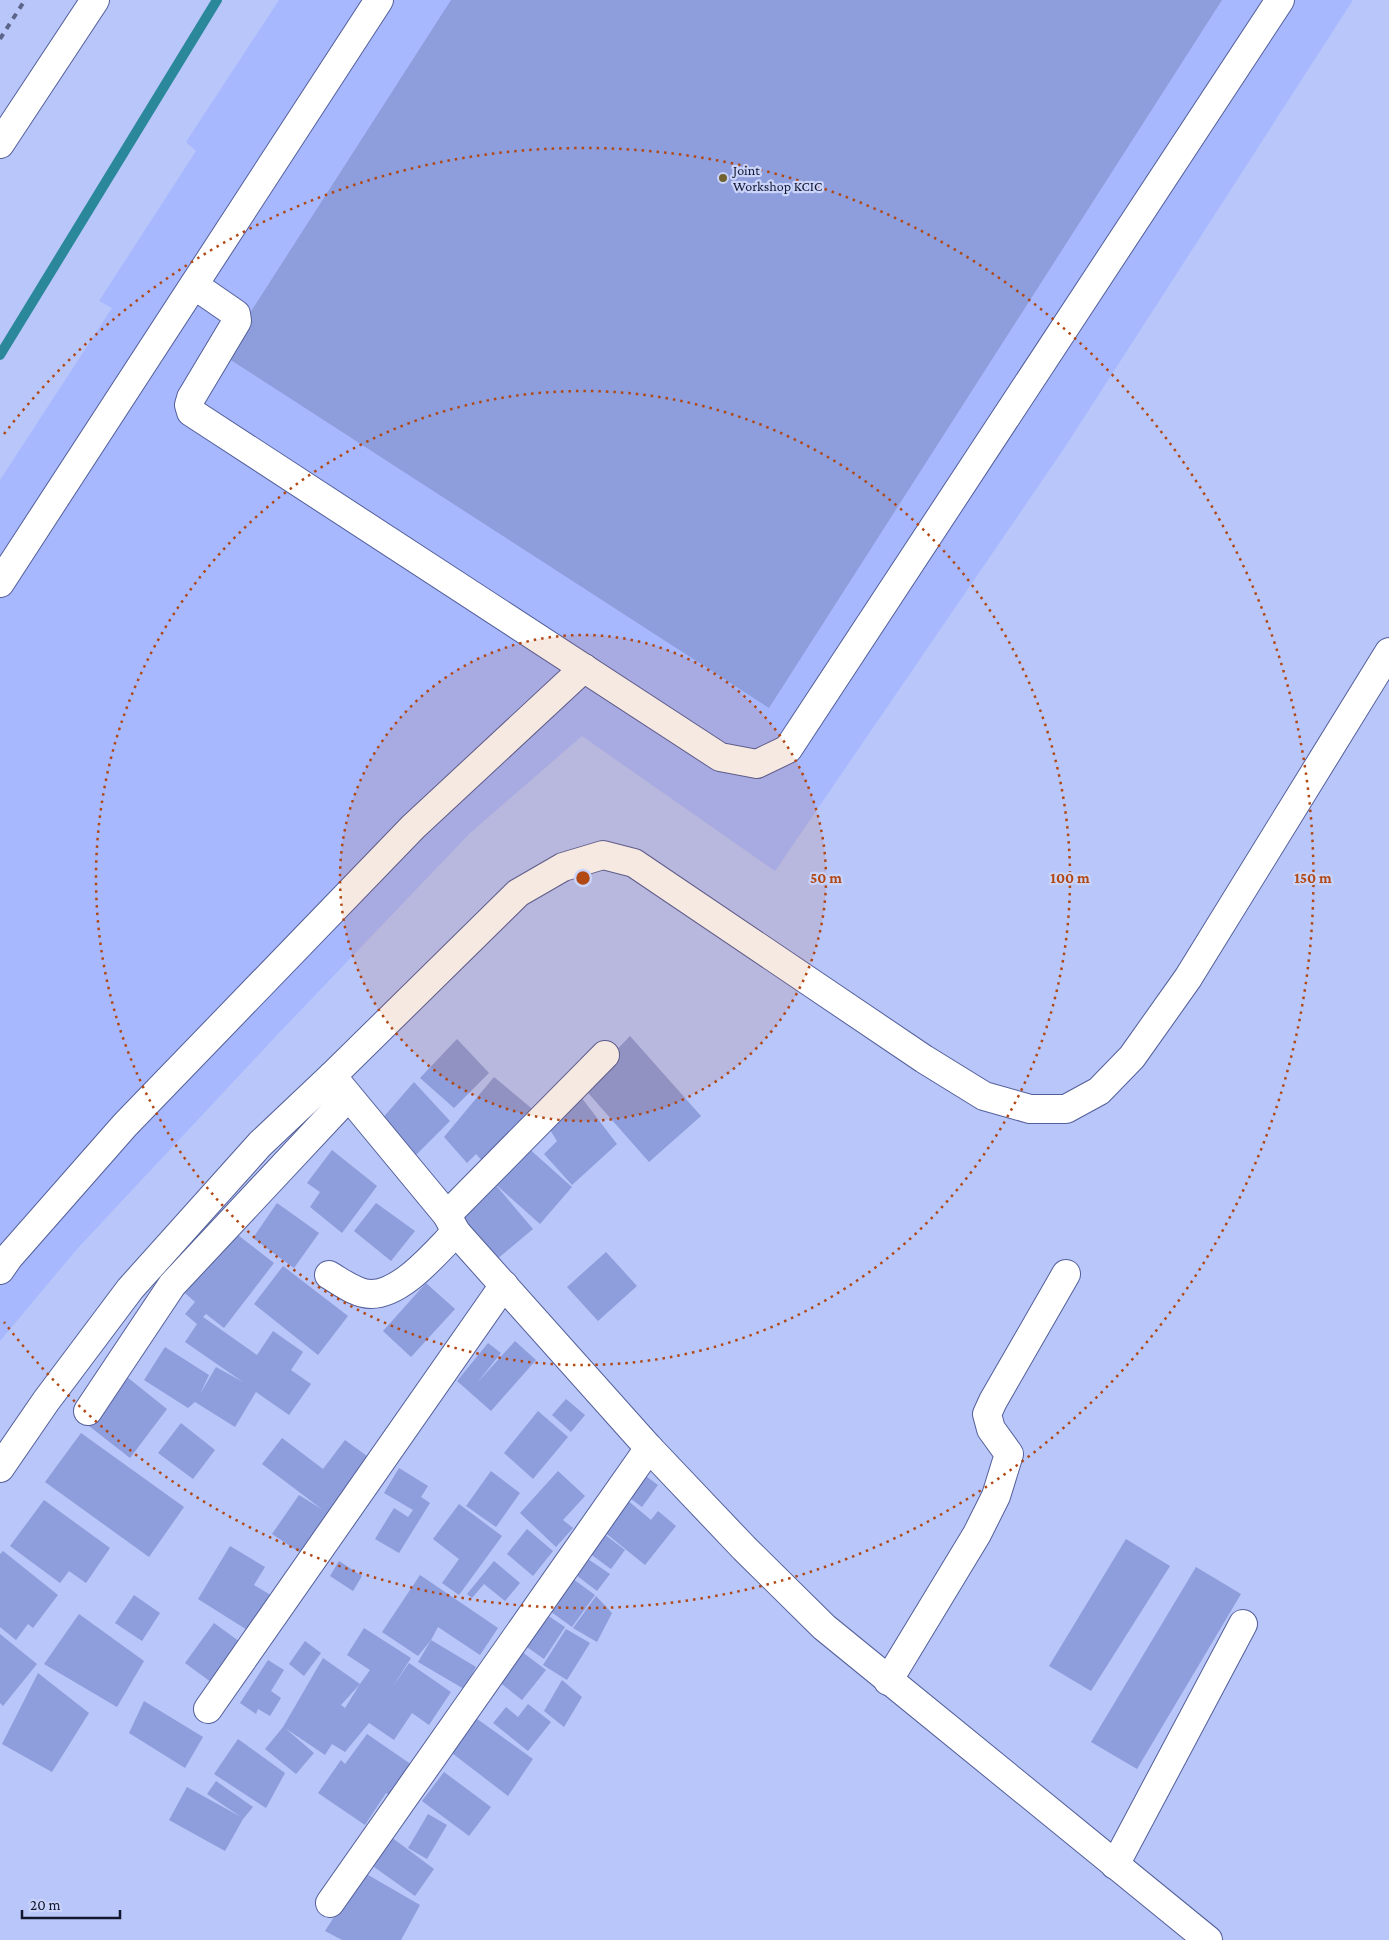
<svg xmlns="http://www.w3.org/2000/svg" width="1389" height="1940" font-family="'Crimson Pro',serif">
  <rect width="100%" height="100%" fill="#b9c6fa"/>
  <path fill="#a7b8ff" d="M 279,0 L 1353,0 L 1065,447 L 775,871 L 582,736 L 470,833 L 278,1034 L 77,1249 L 0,1341 L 0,480 L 112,308 L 99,301 L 196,151 L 186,142 Z"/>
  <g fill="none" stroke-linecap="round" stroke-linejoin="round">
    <path stroke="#2a889a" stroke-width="10" d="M 0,355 L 217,0"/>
  </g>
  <g fill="#8e9ddb" fill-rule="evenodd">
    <path d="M 451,0 L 1222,0 L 769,708 L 223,355 Z"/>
    <path d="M 630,1036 L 701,1116 L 649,1162 L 582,1086 Z"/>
    <path d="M 457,1039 L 489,1073 L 454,1108 L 420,1078 Z"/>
    <path d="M 494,1077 L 536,1112 L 486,1165 L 476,1154 L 467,1163 L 444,1137 Z"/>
    <path d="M 414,1082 L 450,1121 L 415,1156 L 381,1120 Z"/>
    <path d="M 581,1097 L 617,1144 L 572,1185 L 544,1154 L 557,1141 L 547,1125 Z"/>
    <path d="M 526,1146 L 572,1187 L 540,1224 L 493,1182 Z"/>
    <path d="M 332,1150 L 377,1186 L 342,1233 L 310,1207 L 320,1192 L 307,1183 Z"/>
    <path d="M 495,1184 L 533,1229 L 490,1265 L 452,1220 Z"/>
    <path d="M 277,1203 L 319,1233 L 294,1268 L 253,1238 Z"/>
    <path d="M 376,1203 L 415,1231 L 391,1261 L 354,1231 Z"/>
    <path d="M 234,1232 L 274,1263 L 224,1328 L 206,1314 L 203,1317 L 257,1355 L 273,1331 L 303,1352 L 291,1370 L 311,1384 L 289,1415 L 256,1392 L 235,1427 L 195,1402 L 188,1408 L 144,1380 L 165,1347 L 209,1375 L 200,1394 L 216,1367 L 243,1382 L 185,1342 L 197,1324 L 185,1314 L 195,1302 L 185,1293 Z"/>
    <path d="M 606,1252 L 637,1286 L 598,1321 L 567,1287 Z"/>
    <path d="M 283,1266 L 348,1316 L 318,1355 L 254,1304 Z"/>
    <path d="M 426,1283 L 455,1309 L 411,1357 L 383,1331 Z"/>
    <path d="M 515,1341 L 536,1360 L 491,1411 L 457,1381 L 488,1343 L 501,1353 L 477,1383 Z"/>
    <path d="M 127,1377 L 167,1409 L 130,1458 L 89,1426 Z"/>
    <path d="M 566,1399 L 585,1415 L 571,1432 L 552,1415 Z"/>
    <path d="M 538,1411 L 568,1437 L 533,1479 L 504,1453 Z"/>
    <path d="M 181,1423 L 215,1450 L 193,1479 L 158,1453 Z"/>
    <path d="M 81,1433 L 184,1507 L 149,1557 L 45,1482 Z"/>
    <path d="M 282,1438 L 323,1469 L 345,1440 L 371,1459 L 302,1554 L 272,1534 L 299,1495 L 323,1510 L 262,1464 Z"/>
    <path d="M 399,1468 L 428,1486 L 421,1497 L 430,1503 L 399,1553 L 375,1539 L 394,1508 L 408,1517 L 413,1510 L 384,1493 Z"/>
    <path d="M 491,1471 L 520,1493 L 496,1527 L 466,1506 Z"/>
    <path d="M 558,1471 L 585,1496 L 563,1520 L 573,1528 L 556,1547 L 520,1513 Z"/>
    <path d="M 643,1474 L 658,1485 L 642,1507 L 627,1496 Z"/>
    <path d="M 626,1499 L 651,1520 L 658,1511 L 676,1526 L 645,1565 L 602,1530 Z"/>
    <path d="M 44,1500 L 110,1548 L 86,1583 L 69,1571 L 60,1583 L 10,1546 Z"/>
    <path d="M 459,1504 L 502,1536 L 459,1595 L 442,1583 L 459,1559 L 433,1539 Z"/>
    <path d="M 527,1529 L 553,1551 L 533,1576 L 507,1554 Z"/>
    <path d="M 604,1534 L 625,1550 L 611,1569 L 589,1553 Z"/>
    <path d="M 1126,1539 L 1170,1566 L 1091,1691 L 1049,1666 Z"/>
    <path d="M 230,1546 L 265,1567 L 254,1585 L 274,1597 L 252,1633 L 198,1599 Z"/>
    <path d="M 3,1551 L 58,1595 L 33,1628 L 28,1624 L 16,1640 L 0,1627 L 0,1554 Z"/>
    <path d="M 588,1559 L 610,1574 L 597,1591 L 576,1575 Z"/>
    <path d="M 339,1561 L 362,1576 L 353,1591 L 330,1576 Z"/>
    <path d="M 494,1561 L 520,1583 L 505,1601 L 484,1584 L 472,1598 L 467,1594 Z"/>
    <path d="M 1196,1567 L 1241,1594 L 1137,1769 L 1091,1742 Z"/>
    <path d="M 420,1575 L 498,1628 L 480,1655 L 438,1627 L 431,1640 L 418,1656 L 382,1632 Z"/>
    <path d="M 573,1579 L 595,1595 L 572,1627 L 550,1611 Z"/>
    <path d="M 134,1595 L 160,1613 L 142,1641 L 115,1623 Z"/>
    <path d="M 596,1596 L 612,1613 L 597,1642 L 573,1628 Z"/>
    <path d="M 79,1614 L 144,1661 L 117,1707 L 44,1664 Z"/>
    <path d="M 547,1615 L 565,1627 L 544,1659 L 527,1647 Z"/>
    <path d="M 214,1623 L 247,1647 L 219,1688 L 185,1663 Z"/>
    <path d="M 364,1628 L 411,1658 L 392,1688 L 409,1663 L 451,1692 L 429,1725 L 412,1713 L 394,1740 L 369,1723 L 345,1752 L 332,1744 L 325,1755 L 285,1728 L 314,1753 L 296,1774 L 265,1749 L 283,1727 L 323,1658 L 360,1684 L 370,1670 L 347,1655 ZM 360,1684 L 345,1708 L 341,1705 Z"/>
    <path d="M 566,1629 L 590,1643 L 567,1680 L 543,1665 Z"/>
    <path d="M 0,1634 L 37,1664 L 3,1706 L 0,1703 Z"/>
    <path d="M 431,1640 L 476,1667 L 464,1689 L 418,1662 Z"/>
    <path d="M 305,1641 L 321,1653 L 304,1676 L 289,1664 Z"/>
    <path d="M 521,1651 L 546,1670 L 522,1700 L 498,1681 Z"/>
    <path d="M 268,1660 L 284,1670 L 271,1691 L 281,1698 L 270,1716 L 258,1709 L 256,1714 L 240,1703 Z"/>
    <path d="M 38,1673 L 89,1713 L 52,1772 L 2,1744 Z"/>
    <path d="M 562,1680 L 582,1697 L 564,1727 L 544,1711 Z"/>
    <path d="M 144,1701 L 203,1737 L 185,1768 L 129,1733 Z"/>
    <path d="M 528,1704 L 551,1722 L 528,1751 L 493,1723 L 506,1707 L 518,1717 Z"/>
    <path d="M 473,1716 L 533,1759 L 508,1796 L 448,1750 Z"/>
    <path d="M 367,1734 L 412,1765 L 391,1796 L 386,1793 L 365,1825 L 318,1793 L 341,1760 L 345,1764 Z"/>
    <path d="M 238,1739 L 285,1773 L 266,1808 L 214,1774 Z"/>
    <path d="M 444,1772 L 491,1807 L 469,1836 L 422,1801 Z"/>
    <path d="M 216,1781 L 253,1807 L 243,1819 L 225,1851 L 169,1820 L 187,1787 L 241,1817 L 207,1794 Z"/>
    <path d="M 428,1814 L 447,1825 L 427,1859 L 408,1848 Z"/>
    <path d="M 387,1834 L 434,1869 L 415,1896 L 367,1862 Z"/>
    <path d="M 363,1872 L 420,1905 L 401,1940 L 342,1940 L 325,1931 Z"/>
  </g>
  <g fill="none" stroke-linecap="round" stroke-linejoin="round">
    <defs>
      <g id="minor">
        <path d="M 0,144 L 95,0"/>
        <path d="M 194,285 L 236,314 L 237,321 L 191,398 L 189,405 L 191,412 L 720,757 L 757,764 L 788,749 L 1280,0"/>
        <path d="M 0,583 L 379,0"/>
        <path d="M 447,1215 L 605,1055"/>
        <path d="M 0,1270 L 9,1257 L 125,1125 L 413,827 L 584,668"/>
        <path d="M 329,1275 C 341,1282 356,1294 371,1294 C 402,1294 435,1253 456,1232"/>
        <path d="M 88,1411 L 172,1285 L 348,1097"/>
        <path d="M 0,1468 L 46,1401 L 130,1289 L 260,1144 L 332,1076"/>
        <path d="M 888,1681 L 977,1534 L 996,1496 L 1009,1454 L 991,1429 L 987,1414 L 993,1401 L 1066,1274"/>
        <path d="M 208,1709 L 504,1285"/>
        <path d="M 1115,1865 L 1243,1624"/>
        <path d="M 330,1903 L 649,1448"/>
        <path d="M 1208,1940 L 824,1627 L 744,1548 L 649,1448 L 456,1232 L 447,1215 L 332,1076 L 518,893 L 563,867 L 603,855 L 634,863 L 924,1059 L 984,1096 L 1030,1109 L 1066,1109 L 1099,1091 L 1132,1057 L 1188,978 L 1389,652"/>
      </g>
    </defs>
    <use href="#minor" stroke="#535f99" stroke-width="30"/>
    <use href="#minor" stroke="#fff" stroke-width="28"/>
    <path stroke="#5c6589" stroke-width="4" stroke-dasharray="6 6" stroke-linecap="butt" d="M 0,39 L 25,0"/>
  </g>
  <circle cx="583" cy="878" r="243" fill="#b24814" fill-opacity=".12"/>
  <g fill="none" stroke="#b24814" stroke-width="2.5" stroke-dasharray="2.5 5">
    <circle cx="583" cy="878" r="243"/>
    <circle cx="583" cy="878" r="487"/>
    <path d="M4 434A730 730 0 1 1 4 1322"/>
  </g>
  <circle fill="#716230" stroke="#cad4fb" stroke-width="2" cx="723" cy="178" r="5"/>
  <g text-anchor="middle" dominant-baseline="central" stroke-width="4.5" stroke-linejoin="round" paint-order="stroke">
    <g font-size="14" fill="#12172e" stroke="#cad4fb" text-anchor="start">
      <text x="733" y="170">Joint<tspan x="733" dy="16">Workshop KCIC</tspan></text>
    </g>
  </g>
  <circle cx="583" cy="878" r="8" fill="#b24814" stroke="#cad4fb" stroke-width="2.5"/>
  <g font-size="15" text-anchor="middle" font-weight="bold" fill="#b24814" stroke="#cad4fb" stroke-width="4.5" stroke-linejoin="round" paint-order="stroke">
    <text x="826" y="883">50 m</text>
    <text x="1070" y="883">100 m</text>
    <text x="1313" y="883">150 m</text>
  </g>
  <path d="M22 1910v8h98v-8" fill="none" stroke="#12172e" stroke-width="2.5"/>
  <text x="30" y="1910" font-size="15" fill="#12172e" stroke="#cad4fb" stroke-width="4" paint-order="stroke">20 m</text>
</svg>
